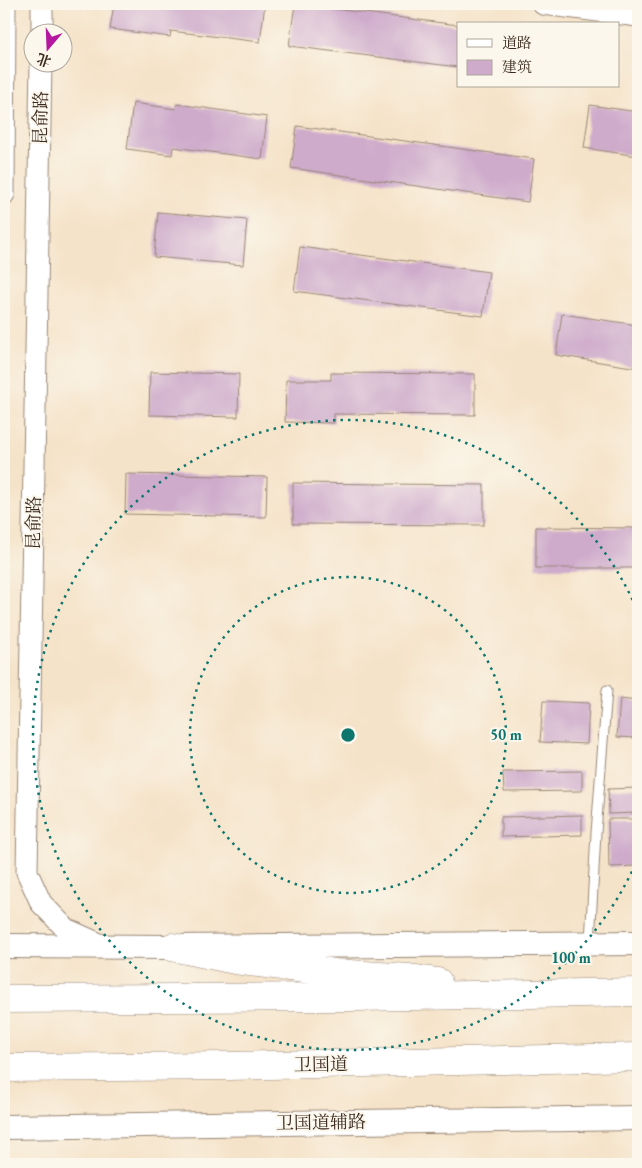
<svg xmlns="http://www.w3.org/2000/svg" width="642" height="1168" font-family="'EB Garamond','Noto Serif SC',serif">
  <rect width="100%" height="100%" fill="#fbf7ec"/>
  <filter id="ink" filterUnits="userSpaceOnUse"><feTurbulence type="fractalNoise" baseFrequency=".02" numOctaves="2"/><feDisplacementMap in="SourceGraphic" scale="10" xChannelSelector="R" yChannelSelector="G"/><feConvolveMatrix kernelMatrix="1 2 1 2 8 2 1 2 1" color-interpolation-filters="sRGB"/></filter>
  <filter id="wash" filterUnits="userSpaceOnUse"><feTurbulence type="fractalNoise" baseFrequency=".0096" numOctaves="4" result="noise"/><feDisplacementMap in="SourceGraphic" scale="20" xChannelSelector="R" yChannelSelector="G"/><feGaussianBlur stdDeviation="1.12" result="paint"/><feColorMatrix in="noise" values="0 0 0 0 0 0 0 0 0 0 0 0 0 0 0 0 0 1.4 0 .05"/><feComposite in="paint" operator="in"/></filter>
  <g filter="url(#wash)">
    <rect width="100%" height="100%" fill="#f5e3c9"/>
    <g id="blocks">
      <g fill="#ceaacb">
        <path d="M 114,4 L 265,4 L 260,42 L 171,31 L 170,37 L 110,29 Z"/>
        <path d="M 295,4 L 458,25 L 458,67 L 289,46 Z"/>
        <path d="M 133,103 L 176,109 L 177,104 L 267,117 L 262,159 L 173,147 L 172,155 L 127,149 Z"/>
        <path d="M 590,105 L 638,112 L 638,156 L 584,148 Z"/>
        <path d="M 297,126 L 534,159 L 528,202 L 291,168 Z"/>
        <path d="M 158,212 L 247,220 L 243,265 L 154,257 Z"/>
        <path d="M 300,247 L 489,272 L 483,316 L 294,291 Z"/>
        <path d="M 562,314 L 638,325 L 638,368 L 556,355 Z"/>
        <path d="M 150,372 L 239,374 L 238,417 L 149,415 Z"/>
        <path d="M 331,373 L 475,374 L 475,415 L 334,414 L 334,423 L 285,422 L 286,380 L 331,380 Z"/>
        <path d="M 126,474 L 267,477 L 266,517 L 125,514 Z"/>
        <path d="M 293,483 L 484,485 L 484,525 L 293,524 Z"/>
        <path d="M 536,527 L 638,528 L 638,568 L 536,568 Z"/>
        <path d="M 620,699 L 638,701 L 638,738 L 617,737 Z"/>
        <path d="M 543,701 L 589,703 L 587,744 L 540,742 Z"/>
        <path d="M 582,771 L 582,791 L 504,792 L 503,772 Z"/>
        <path d="M 638,788 L 638,813 L 609,814 L 608,789 Z"/>
        <path d="M 582,815 L 582,835 L 501,837 L 501,817 Z"/>
        <path d="M 608,819 L 638,819 L 638,866 L 609,867 Z"/>
      </g>
    </g>
  </g>
  <g filter="url(#ink)">
    <use href="#blocks" fill-opacity="0" stroke="#988674" stroke-width="1"/>
    <g fill="none" stroke-linecap="round" stroke-linejoin="round">
      <defs>
        <path id="service" d="M 590,942 L 596,833 L 607,690"/>
        <g id="tertiary">
          <path d="M 543,4 L 638,16"/>
          <path d="M 42,32 L 42,4"/>
          <path d="M 41,62 L 27,872 L 41,903 L 66,929 L 104,946"/>
          <path d="M 4,194 L 5,4"/>
        </g>
        <g id="secondary">
          <path d="M 4,946 L 172,947 L 638,943"/>
          <path d="M 4,1127 L 638,1118"/>
        </g>
        <g id="trunk">
          <path d="M 172,947 L 235,960 L 335,973 L 409,978 L 438,982"/>
          <path d="M 4,999 L 356,997 L 638,992"/>
          <path d="M 4,1068 L 229,1066 L 638,1057"/>
        </g>
      </defs>
      <use href="#service" stroke="#988674" stroke-width="11"/>
      <use href="#tertiary" stroke="#988674" stroke-width="23"/>
      <use href="#secondary" stroke="#988674" stroke-width="26"/>
      <use href="#trunk" stroke="#988674" stroke-width="29"/>
      <use href="#service" stroke="#fff" stroke-width="9"/>
      <use href="#tertiary" stroke="#fff" stroke-width="21"/>
      <use href="#secondary" stroke="#fff" stroke-width="24"/>
      <use href="#trunk" stroke="#fff" stroke-width="28"/>
    </g>
  </g>
  <g fill="none" stroke="#0f766e" stroke-width="2.5" stroke-dasharray="2.5 5">
    <circle cx="348" cy="735" r="158"/>
    <path d="M638 858A315 315 0 1 1 638 612"/>
  </g>
  <g text-anchor="middle" dominant-baseline="central" stroke-width="4" stroke-linejoin="round" paint-order="stroke">
    <g font-size="18" fill="#3b2a1e" stroke="#fbf7ec">
      <text transform="translate(40 118) rotate(-89)">昆俞路</text>
      <text transform="translate(33 523) rotate(-89)">昆俞路</text>
      <text transform="translate(321 1064) rotate(-1)">卫国道</text>
      <text transform="translate(321 1122) rotate(-1)">卫国道辅路</text>
    </g>
  </g>
  <circle cx="348" cy="735" r="8" fill="#0f766e" stroke="#fbf7ec" stroke-width="2.5"/>
  <g font-size="15" text-anchor="middle" font-weight="bold" fill="#0f766e" stroke="#fbf7ec" stroke-width="4" stroke-linejoin="round" paint-order="stroke">
    <text x="506" y="740">50 m</text>
    <text x="571" y="963">100 m</text>
  </g>
  <rect width="642" height="1168" fill="none" stroke="#fbf7ec" stroke-width="20"/>
  <rect x="457" y="22" width="162" height="65" fill="#fbf7ec" stroke="#aea59a"/>
  <rect x="467" y="39" width="25" height="8" fill="#ffffff" stroke="#aea59a"/>
  <text x="502" y="48" font-size="15" fill="#3b2a1e">道路</text>
  <rect x="467" y="60" width="25" height="15" fill="#ceaacb" stroke="#aea59a"/>
  <text x="502" y="72" font-size="15" fill="#3b2a1e">建筑</text>
  <g transform="translate(48 48) rotate(199)"><circle r="24" fill="#fbf7ec" stroke="#aea59a"/>
  <path d="M0-4L9 19L0 12L-9 19Z" fill="#b5179e"/>
  <text y="-8" font-size="14" font-weight="bold" text-anchor="middle" fill="#3b2a1e">北</text>
  </g>
</svg>
